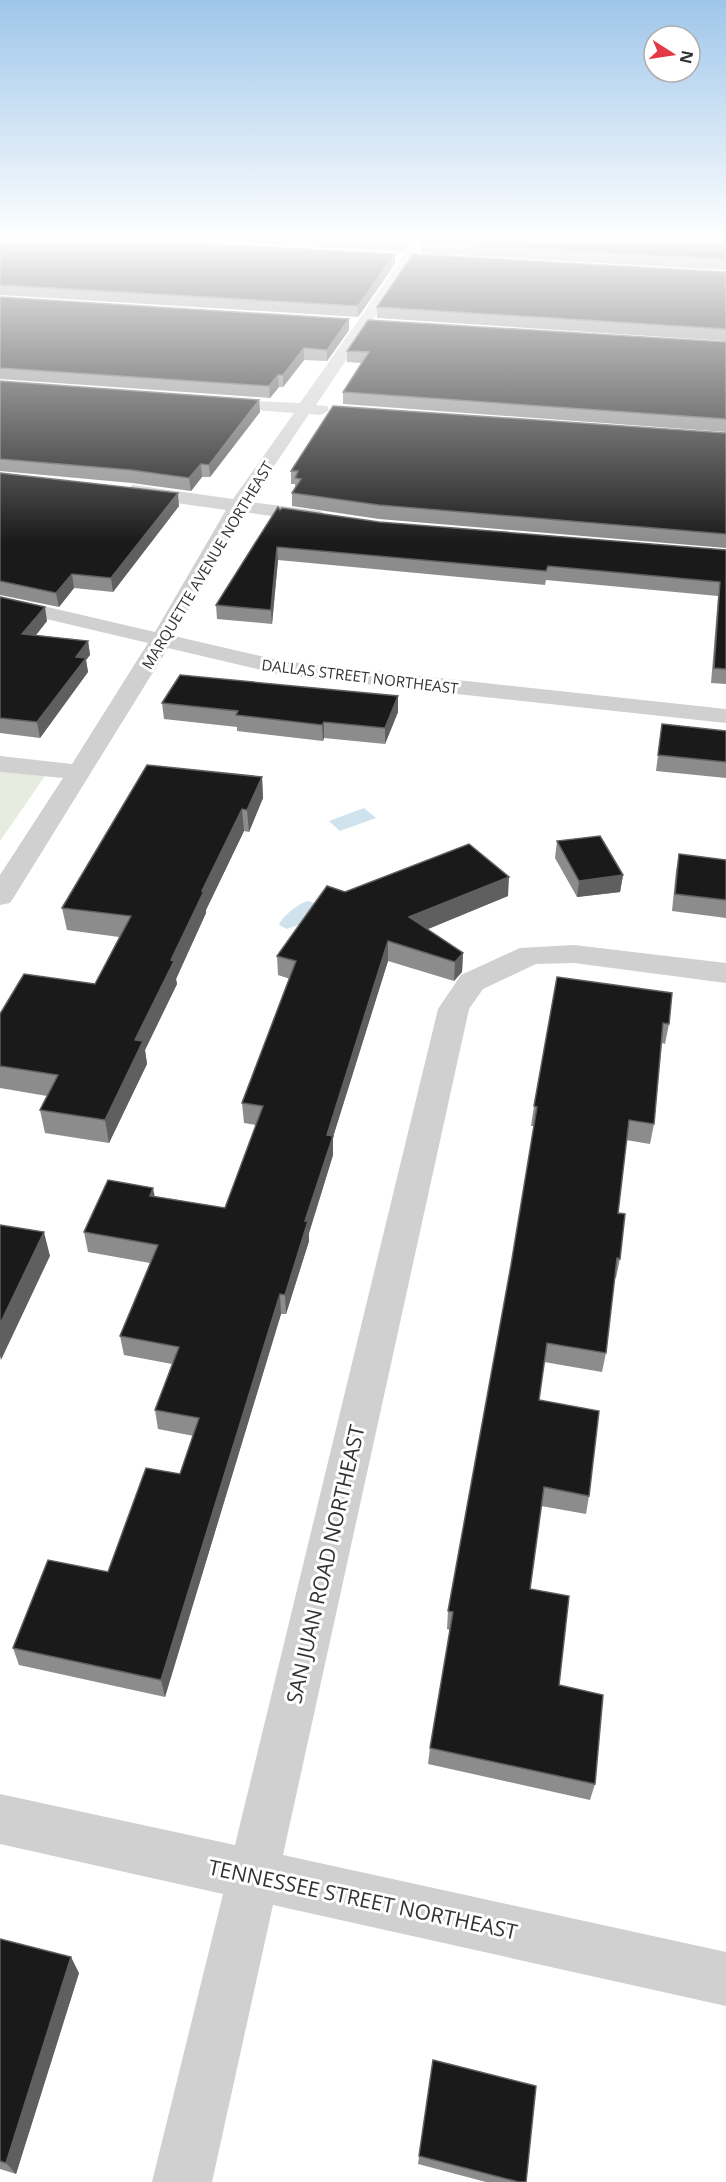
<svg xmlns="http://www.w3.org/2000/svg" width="726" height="2182" font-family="'Open Sans',sans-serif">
  <rect width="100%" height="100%" fill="#fff"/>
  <path fill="#e6ecdf" d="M 0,772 L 45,776 L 0,841 Z"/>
  <g fill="#cfe2ee">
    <path d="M 364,808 L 376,818 L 340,831 L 329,821 Z"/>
    <path d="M 308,901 L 317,904 L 301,924 L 287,929 L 279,925 C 282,916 299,903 308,901 Z"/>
  </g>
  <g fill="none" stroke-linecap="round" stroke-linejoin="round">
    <g fill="#d0d0d0" fill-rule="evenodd">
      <path d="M 416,238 L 428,238 L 316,405 L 327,406 L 329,410 L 321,415 L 309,414 L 250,502 L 320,511 L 330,517 L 320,523 L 244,512 L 174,636 L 282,661 L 726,709 L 726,723 L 282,675 L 168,648 L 14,897 L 10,903 L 0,905 L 0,875 L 63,778 L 0,772 L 0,756 L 72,764 L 148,643 L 0,608 L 0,596 L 155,632 L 226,510 L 133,497 L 124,491 L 133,485 L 233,499 L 294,413 L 214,407 L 208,405 L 206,402 L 208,399 L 300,403 Z"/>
      <path d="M 574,945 L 726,963 L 726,983 L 574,963 L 536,964 L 483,989 L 469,1009 L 283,1855 L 726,1952 L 726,2006 L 273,1905 L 212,2182 L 152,2182 L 223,1894 L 0,1844 L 0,1794 L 235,1845 L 438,1009 L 461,975 L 520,948 Z"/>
    </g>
  </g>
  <g fill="#8c8c8c">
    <path d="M 0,238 L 395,254 L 395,264 L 358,317 L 0,295 Z"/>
    <path d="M 150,238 L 413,238 L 404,252 Z"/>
    <path d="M 726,238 L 726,270 L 421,253 L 421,243 Z"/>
    <path d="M 726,272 L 726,341 L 377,318 L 377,307 Z"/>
    <path d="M 0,297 L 349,330 L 327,361 L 304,360 L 283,387 L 279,387 L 270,398 L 0,379 Z"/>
    <path d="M 726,342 L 726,432 L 343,404 L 343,392 L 361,363 L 347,362 L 347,351 Z"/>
    <path d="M 0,381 L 259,400 L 260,412 L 210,477 L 202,477 L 191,491 L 132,483 L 0,471 Z"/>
    <path d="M 726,433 L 726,548 L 379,519 L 292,506 L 292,493 L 295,487 L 295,484 L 291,484 L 291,471 Z"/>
    <path d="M 0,473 L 179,506 L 113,592 L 74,588 L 59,607 L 0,595 Z"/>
    <path d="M 280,510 L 379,522 L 726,550 L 726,684 L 711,683 L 718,596 L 546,580 L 545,585 L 278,560 L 272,624 L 217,619 L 216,605 Z"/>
    <path d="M 0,597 L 47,621 L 36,635 L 88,641 L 90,655 L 86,660 L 88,672 L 40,738 L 0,733 Z"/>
    <path d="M 398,696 L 398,712 L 385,744 L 324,738 L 323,741 L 237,731 L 237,727 L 164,719 L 162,703 Z"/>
    <path d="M 662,724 L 726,731 L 726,778 L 656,771 Z"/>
    <path d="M 262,777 L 263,798 L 249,832 L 244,831 L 206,910 L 206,913 L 176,979 L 177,984 L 145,1050 L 147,1064 L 109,1143 L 45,1133 L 40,1110 L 47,1096 L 0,1088 L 0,1014 L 95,984 L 119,937 L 67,930 L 62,908 Z"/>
    <path d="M 557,841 L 623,875 L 620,892 L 577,897 L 555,858 Z"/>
    <path d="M 679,854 L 726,860 L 726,918 L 672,911 L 676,871 Z"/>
    <path d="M 345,892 L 508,896 L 427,929 L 463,953 L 462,972 L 454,981 L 388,961 L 333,1137 L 333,1155 L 309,1233 L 309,1241 L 286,1314 L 281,1314 L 165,1697 L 19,1665 L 13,1648 L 108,1572 L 180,1474 L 194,1436 L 158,1429 L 155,1410 L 172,1364 L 124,1355 L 120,1336 L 150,1263 L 88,1252 L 84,1232 L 155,1196 L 225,1208 L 256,1125 L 244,1123 L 242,1103 L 290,979 L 278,975 L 277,956 Z"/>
    <path d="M 557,977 L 669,1024 L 665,1044 L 662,1043 L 654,1124 L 650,1144 L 626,1140 L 618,1213 L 620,1259 L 616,1278 L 614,1278 L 606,1353 L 602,1372 L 544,1362 L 539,1400 L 589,1496 L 586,1514 L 541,1506 L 530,1589 L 559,1685 L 595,1784 L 590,1800 L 428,1764 L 430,1748 L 450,1630 L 447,1629 L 448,1611 L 511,1265 L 534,1126 L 531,1126 L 534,1106 Z"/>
    <path d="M 0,1939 L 79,1973 L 16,2174 L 0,2169 Z"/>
    <path d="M 433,2060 L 526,2182 L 486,2182 L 418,2164 Z"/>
  </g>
  <g fill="#5f5f5f">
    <path d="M 407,238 L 413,238 L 404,252 L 404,242 Z"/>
    <path d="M 395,254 L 395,264 L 358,317 L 358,306 Z"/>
    <path d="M 349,319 L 349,330 L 327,361 L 327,350 Z"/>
    <path d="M 304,348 L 304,360 L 283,387 L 283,375 Z"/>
    <path d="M 278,375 L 279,387 L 270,398 L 269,386 Z"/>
    <path d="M 259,400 L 260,412 L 210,477 L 209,465 Z"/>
    <path d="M 201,464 L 202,477 L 191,491 L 189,478 Z"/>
    <path d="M 178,493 L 179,506 L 113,592 L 111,578 Z"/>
    <path d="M 277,547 L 278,560 L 272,624 L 271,610 Z"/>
    <path d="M 72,574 L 74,588 L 59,607 L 56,593 Z"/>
    <path d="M 45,607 L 47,621 L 25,649 L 22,634 Z"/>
    <path d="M 88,641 L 90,655 L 86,660 L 88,672 L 40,738 L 37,722 L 76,657 Z"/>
    <path d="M 398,696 L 398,712 L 385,744 L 385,728 Z"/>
    <path d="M 324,722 L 324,738 L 323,741 L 322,725 Z"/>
    <path d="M 262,777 L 263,798 L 249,832 L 247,810 Z"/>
    <path d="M 242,809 L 244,831 L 206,910 L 206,913 L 176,979 L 177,984 L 145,1050 L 147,1064 L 109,1143 L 105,1120 L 135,1040 L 171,960 L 202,891 Z"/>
    <path d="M 623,875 L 620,892 L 577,897 L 579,881 Z"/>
    <path d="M 509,877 L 508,896 L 409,937 L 409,917 Z"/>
    <path d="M 388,941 L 388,961 L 333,1137 L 333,1155 L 309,1233 L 309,1241 L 286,1314 L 285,1295 L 305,1221 L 327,1135 Z"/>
    <path d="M 463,953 L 462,972 L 454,981 L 455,962 Z"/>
    <path d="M 153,1188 L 157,1207 L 150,1196 Z"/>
    <path d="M 44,1232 L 50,1256 L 1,1360 L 0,1356 L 0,1324 Z"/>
    <path d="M 280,1294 L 281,1314 L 165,1697 L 161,1680 Z"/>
    <path d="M 71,1957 L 79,1973 L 16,2174 L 6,2163 Z"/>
  </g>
  <g fill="#1a1a1a" stroke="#5f5f5f" stroke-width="1.5">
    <path d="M 0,238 L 109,238 L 395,254 L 358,306 L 0,285 Z"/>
    <path d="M 332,238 L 407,238 L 404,242 Z"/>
    <path d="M 425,238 L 726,238 L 726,259 L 421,243 Z"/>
    <path d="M 413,254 L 726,272 L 726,329 L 377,307 Z"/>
    <path d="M 0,297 L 349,319 L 327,350 L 304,348 L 283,375 L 278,375 L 269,386 L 0,368 Z"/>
    <path d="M 368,320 L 726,342 L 726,419 L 343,392 L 369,352 L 347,351 Z"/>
    <path d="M 0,381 L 259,400 L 209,465 L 201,464 L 189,478 L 131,470 L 0,459 Z"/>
    <path d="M 333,406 L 726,433 L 726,534 L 379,505 L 292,493 L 301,479 L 295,478 L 298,471 L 291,471 Z"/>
    <path d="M 0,473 L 178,493 L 111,578 L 72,574 L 56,593 L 0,581 Z"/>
    <path d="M 278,507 L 280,510 L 282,508 L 379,522 L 726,550 L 726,669 L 714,668 L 720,582 L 548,566 L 546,571 L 277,547 L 271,610 L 216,605 Z"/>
    <path d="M 0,597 L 45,607 L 22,634 L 88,641 L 76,657 L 86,658 L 37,722 L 0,718 Z"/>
    <path d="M 180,675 L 398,696 L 385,728 L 324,722 L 322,725 L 236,715 L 238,711 L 162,703 Z"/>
    <path d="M 662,724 L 726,731 L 726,762 L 658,755 Z"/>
    <path d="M 147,765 L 262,777 L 247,810 L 242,809 L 202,891 L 204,891 L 171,960 L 174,961 L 135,1040 L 143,1041 L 105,1120 L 40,1110 L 58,1075 L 0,1066 L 0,1014 L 24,974 L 95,984 L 131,916 L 62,908 Z"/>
    <path d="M 600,836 L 623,875 L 579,881 L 557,841 Z"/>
    <path d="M 469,844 L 509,877 L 409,917 L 463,953 L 455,962 L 388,941 L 327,1135 L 333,1136 L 305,1221 L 308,1221 L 285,1295 L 280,1294 L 161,1680 L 13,1648 L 48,1560 L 108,1572 L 146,1468 L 180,1474 L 199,1418 L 155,1410 L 179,1347 L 120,1336 L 158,1245 L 84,1232 L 108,1180 L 153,1188 L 150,1196 L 225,1208 L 263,1106 L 242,1103 L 296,961 L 277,956 L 327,886 L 345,892 Z"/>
    <path d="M 679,854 L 726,860 L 726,900 L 675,894 Z"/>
    <path d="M 557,977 L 672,993 L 669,1024 L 663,1023 L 654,1124 L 629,1120 L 618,1213 L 625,1214 L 620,1259 L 617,1258 L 606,1353 L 547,1343 L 539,1400 L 599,1411 L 589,1496 L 544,1487 L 530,1589 L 569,1596 L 559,1685 L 603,1695 L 595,1784 L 430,1748 L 453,1612 L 448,1611 L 511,1265 L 537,1107 L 534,1106 Z"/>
    <path d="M 0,1225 L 44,1232 L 0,1324 Z"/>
    <path d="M 0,1939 L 71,1957 L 6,2163 L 0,2161 Z"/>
    <path d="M 433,2060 L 536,2086 L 526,2182 L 519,2182 L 419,2156 Z"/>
  </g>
  <linearGradient id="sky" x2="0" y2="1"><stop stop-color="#9ec6ea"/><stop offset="0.44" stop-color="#fff"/><stop offset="1" stop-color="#fff" stop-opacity="0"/></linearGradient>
  <rect width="726" height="543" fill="url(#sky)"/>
  <g text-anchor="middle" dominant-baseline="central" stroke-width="6" stroke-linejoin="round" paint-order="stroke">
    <g font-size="15" fill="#333" stroke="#fff">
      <text transform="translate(207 565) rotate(-59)">MARQUETTE AVENUE NORTHEAST</text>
      <text transform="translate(360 676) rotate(7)">DALLAS STREET NORTHEAST</text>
    </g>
    <g font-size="21" fill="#333" stroke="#fff">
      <text transform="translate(325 1564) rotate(-77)">SAN JUAN ROAD NORTHEAST</text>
      <text transform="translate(363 1899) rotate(12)">TENNESSEE STREET NORTHEAST</text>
    </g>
  </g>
  <g transform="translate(672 54) rotate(102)"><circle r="28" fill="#ffffff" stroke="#adadad" stroke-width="1.5"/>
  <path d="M0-4.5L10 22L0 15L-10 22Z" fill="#e63946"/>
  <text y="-9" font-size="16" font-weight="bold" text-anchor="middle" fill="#333333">N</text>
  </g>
</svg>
